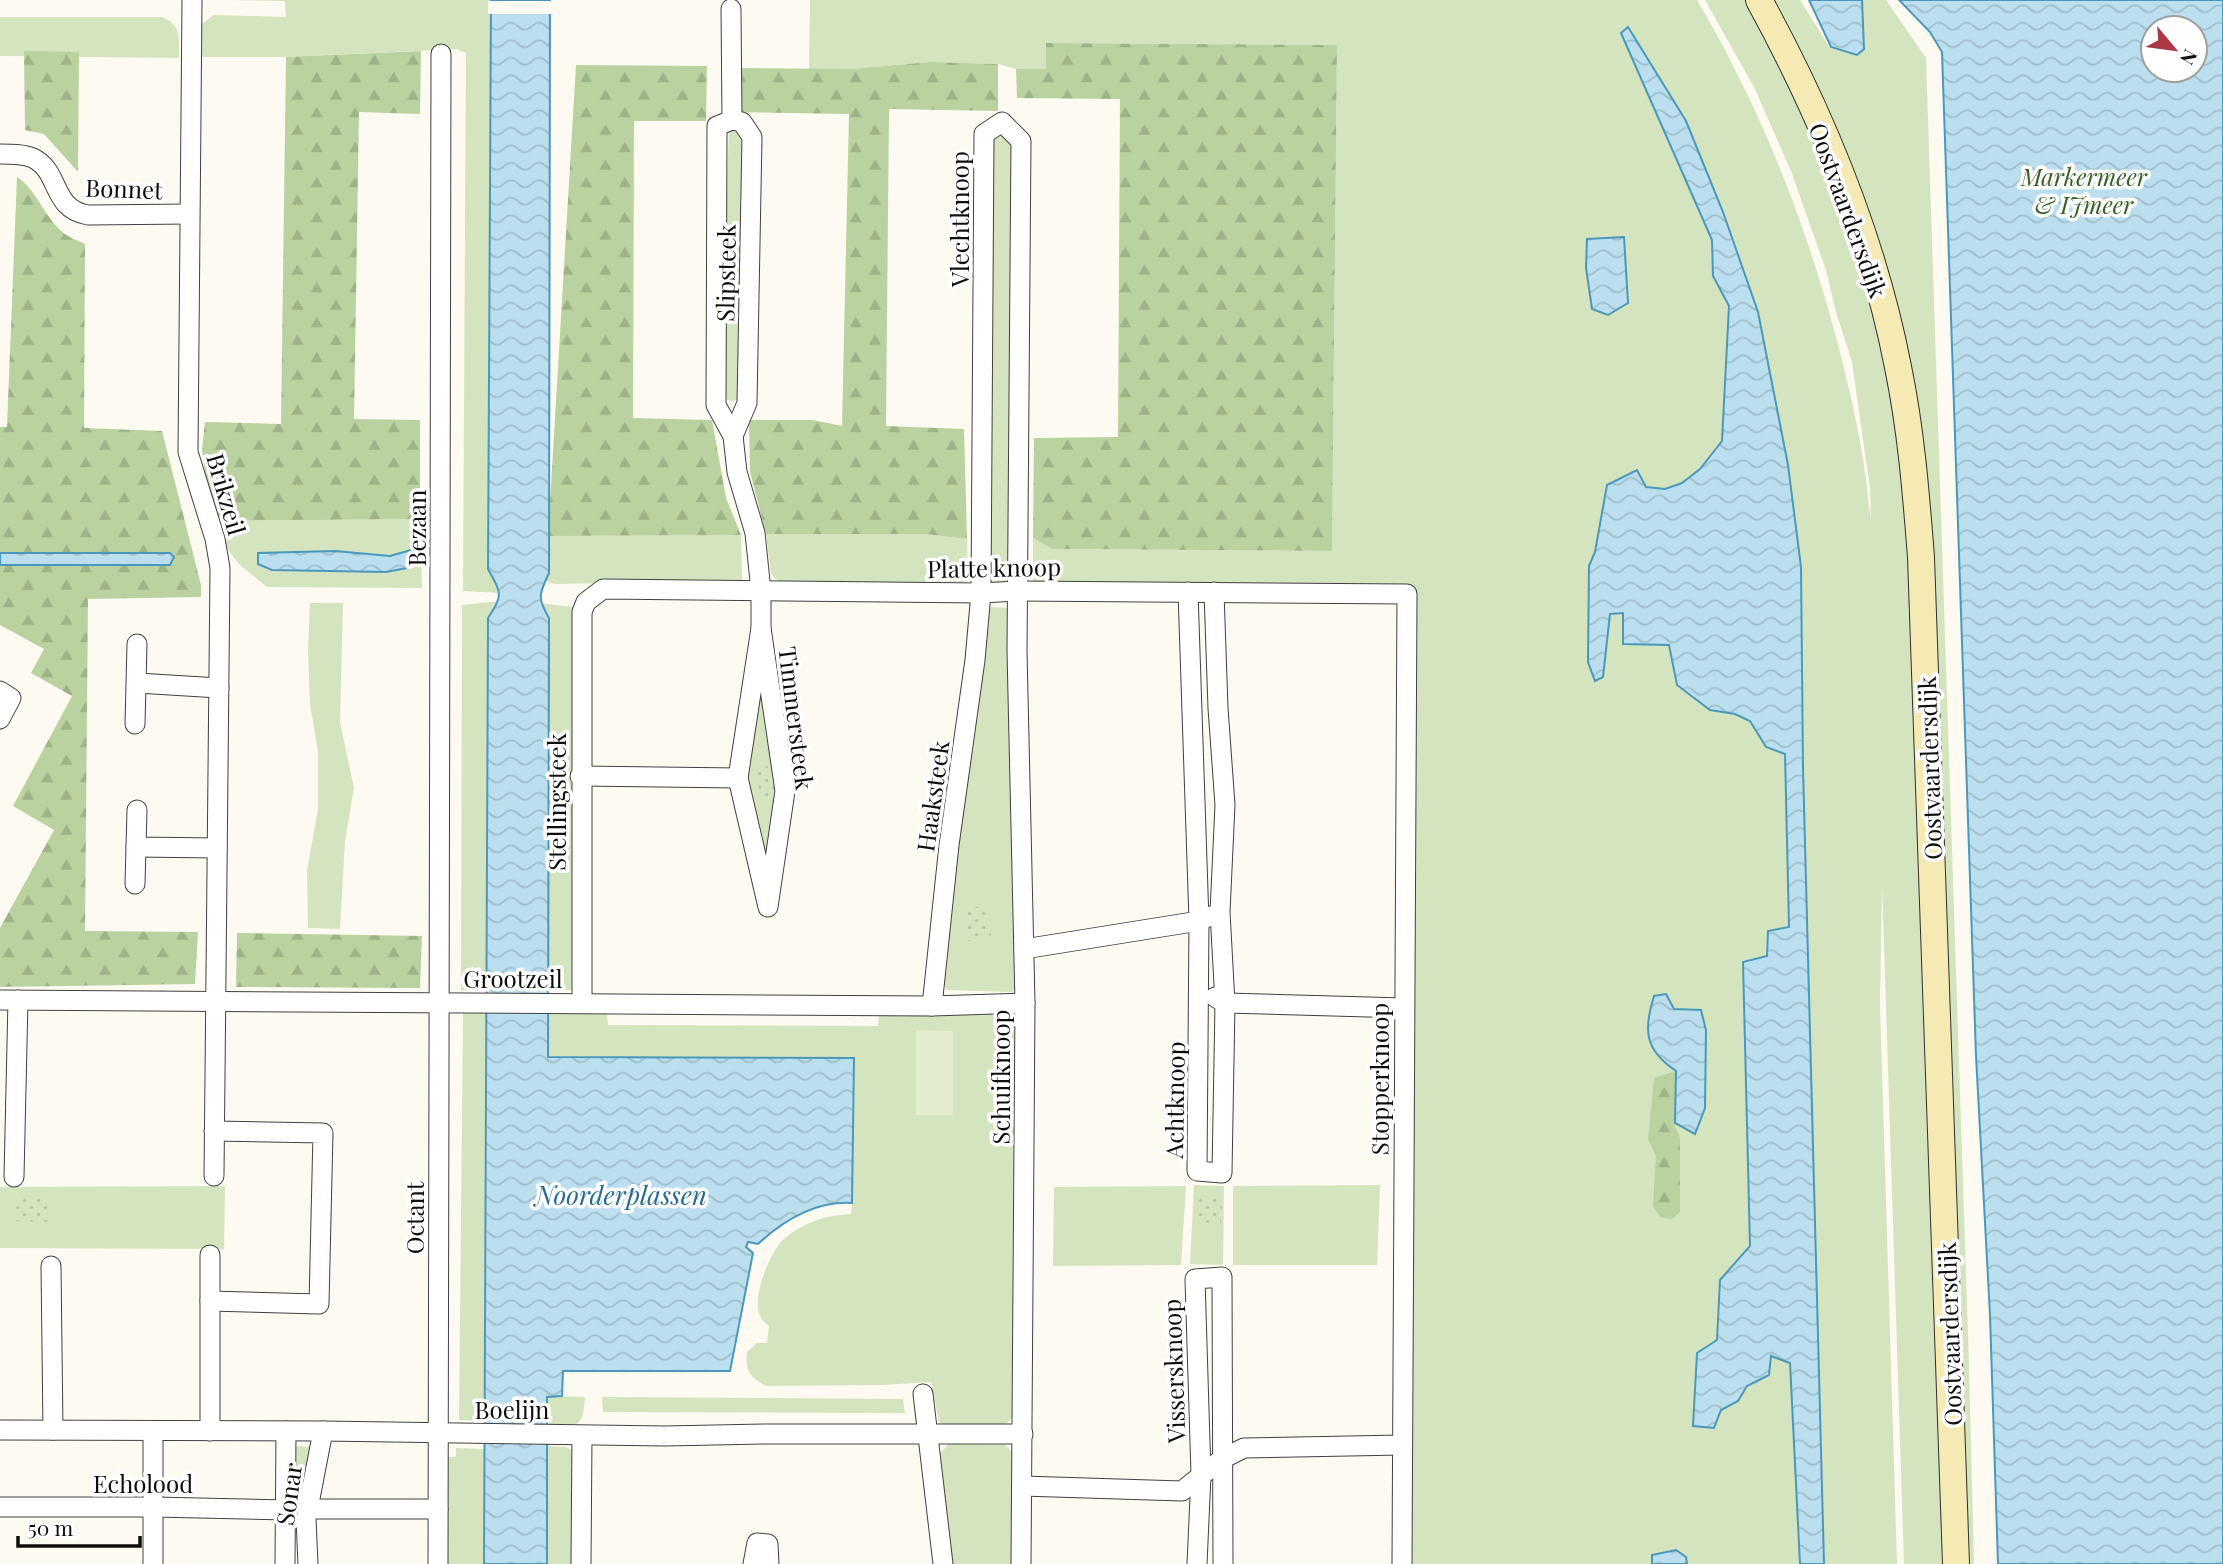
<svg xmlns="http://www.w3.org/2000/svg" width="2223" height="1564" font-family="'Playfair Display',serif">
  <defs>
    <pattern id="forest-firs" width="22" height="20" patternUnits="userSpaceOnUse" patternTransform="scale(1.75)"><rect width="22" height="20" fill="#bad29f"/><path d="M5 1l3.5 6h-7zM16 11l3.5 6h-7z" fill="#9fb388"/></pattern>
    <pattern id="park-dots" width="8" height="8" patternUnits="userSpaceOnUse" patternTransform="scale(1.75)"><rect width="8" height="8" fill="#d4e4be"/><path d="M2 2h.1M6 6h.1" fill="none" stroke="#b5c2a2" stroke-width="1.8" stroke-linecap="round"/></pattern>
    <pattern id="water-waves" width="16" height="10" patternUnits="userSpaceOnUse" patternTransform="scale(1.75)"><rect width="16" height="10" fill="#bbdfee"/><path d="M0 5q4-4 8 0t8 0" fill="none" stroke="#a0becb"/></pattern>
  </defs>
  <rect width="100%" height="100%" fill="#fdfaf1"/>
  <g fill="#d4e4be">
    <path d="M 229,0 L 491,0 L 488,569 L 501,593 L 463,591 L 466,53 L 456,49 L 286,57 L 197,57 L 200,25 L 214,15 L 286,17 L 285,1 Z"/>
    <path d="M 810,0 L 1697,0 C 1771,125 1820,260 1852,402 C 1857,427 1863,454 1866,480 C 1868,493 1868,506 1871,517 L 1870,488 L 1852,362 L 1836,312 L 1826,270 L 1791,171 L 1754,87 L 1705,0 L 1749,0 L 1832,176 L 1888,358 L 1914,553 L 1946,1564 L 1904,1564 L 1882,883 L 1880,1004 L 1897,1564 L 1824,1564 L 1803,768 L 1801,567 L 1788,465 L 1758,312 L 1723,212 L 1686,121 L 1628,28 L 1622,34 L 1712,240 L 1713,276 L 1729,306 L 1722,441 L 1700,469 L 1682,483 L 1665,489 L 1607,485 L 1595,552 L 1589,566 L 1603,677 L 1610,614 L 1623,613 L 1670,644 L 1710,710 L 1735,714 L 1750,721 L 1766,747 L 1785,754 L 1789,928 L 1767,943 L 1767,956 L 1743,962 L 1750,1246 L 1720,1280 L 1717,1340 L 1721,1410 L 1738,1401 L 1747,1386 L 1769,1375 L 1771,1355 L 1790,1363 L 1800,1564 L 1409,1564 L 1410,588 L 1033,586 L 1033,538 L 1052,549 L 1332,551 L 1337,45 L 1046,43 L 1046,69 L 1016,69 L 998,64 L 930,62 L 850,69 L 809,69 Z"/>
    <path d="M 1769,0 L 1800,0 L 1830,48 L 1857,55 L 1864,49 L 1862,0 L 1886,0 L 1926,58 L 1969,1366 L 1974,1564 L 1962,1564 L 1952,1051 L 1950,1022 L 1945,996 L 1907,366 Z"/>
    <path d="M 0,17 L 162,17 C 182,25 179,39 179,58 L 0,56 Z"/>
    <path d="M 729,128 L 737,130 L 743,140 L 739,399 L 733,401 L 727,400 L 721,370 Z"/>
    <path d="M 1000,135 L 1009,136 L 1014,143 L 1012,576 L 1006,585 L 992,584 L 989,578 L 990,142 Z"/>
    <path d="M 420,519 L 422,588 L 267,587 L 240,565 L 231,554 L 212,521 Z"/>
    <path d="M 766,534 L 925,534 L 967,539 L 968,578 L 964,582 L 779,582 L 771,574 Z"/>
    <path d="M 741,535 L 742,581 L 555,584 L 545,581 L 549,573 L 548,536 Z"/>
    <path d="M 500,601 L 488,618 L 487,991 L 461,990 L 462,605 Z"/>
    <path d="M 310,603 L 343,603 L 340,722 L 354,788 L 345,841 L 340,929 L 308,928 L 307,871 L 318,809 L 318,752 L 310,704 L 308,650 Z"/>
    <path d="M 540,603 L 573,607 L 574,990 L 548,990 L 549,618 Z"/>
    <path d="M 988,607 L 1011,608 L 1020,981 L 1012,992 L 947,990 L 942,983 Z"/>
    <path d="M 761,658 L 778,789 L 766,884 L 743,772 Z"/>
    <path d="M 548,1011 L 607,1012 L 608,1025 L 878,1026 L 879,1012 L 1006,1014 L 1017,1026 L 1017,1411 L 1006,1425 L 945,1426 L 939,1422 L 931,1382 L 882,1385 L 766,1386 C 749,1377 745,1370 747,1352 L 757,1343 L 767,1343 L 769,1326 C 767,1324 762,1320 761,1318 C 750,1299 770,1251 785,1238 C 804,1222 827,1215 851,1214 L 852,1203 L 548,1057 Z"/>
    <path d="M 463,1013 L 486,1013 L 484,1421 L 459,1420 Z"/>
    <path d="M 1194,1185 L 1224,1186 L 1223,1265 L 1190,1264 Z"/>
    <path d="M 1380,1185 L 1377,1265 L 1233,1265 L 1233,1186 Z"/>
    <path d="M 225,1186 L 224,1249 L 0,1248 L 0,1187 Z"/>
    <path d="M 1186,1186 L 1181,1265 L 1053,1266 L 1054,1187 Z"/>
    <path d="M 547,1396 L 585,1397 C 583,1430 576,1427 546,1425 Z"/>
    <path d="M 602,1397 L 903,1399 L 905,1413 L 603,1412 Z"/>
    <path d="M 949,1444 L 1005,1445 L 1017,1457 L 1013,1564 L 952,1564 L 940,1453 Z"/>
    <path d="M 292,1446 L 313,1447 L 299,1507 L 291,1507 Z"/>
    <path d="M 546,1446 L 566,1447 L 573,1451 L 573,1564 L 547,1564 Z"/>
    <path d="M 456,1448 L 484,1449 L 484,1564 L 445,1564 L 446,1457 L 456,1457 Z"/>
  </g>
  <g fill="url(#forest-firs)">
    <path d="M 1046,43 L 1337,45 L 1332,551 L 1052,549 L 1033,538 L 1034,438 L 1118,437 L 1120,99 L 1017,98 L 1016,69 L 1046,69 Z"/>
    <path d="M 24,51 L 79,52 L 78,172 L 44,134 L 25,130 Z"/>
    <path d="M 421,51 L 420,114 L 359,112 L 354,419 L 420,420 L 420,519 L 212,521 L 202,450 L 205,422 L 281,424 L 286,57 Z"/>
    <path d="M 930,62 L 998,64 L 998,111 L 889,109 L 886,426 L 964,429 L 967,539 L 925,534 L 766,534 L 750,472 L 749,420 L 813,420 L 842,426 L 849,114 L 731,112 L 732,68 L 850,69 Z"/>
    <path d="M 576,65 L 707,66 L 706,121 L 634,121 L 633,418 L 712,420 L 726,498 L 741,535 L 548,536 Z"/>
    <path d="M 17,177 C 38,191 44,218 65,234 C 70,238 79,241 85,244 L 84,428 L 162,431 L 201,585 L 201,597 L 88,599 L 85,931 L 198,932 L 195,984 L 0,987 L 0,928 L 54,830 L 13,806 L 72,696 L 31,673 L 44,649 L 0,625 L 0,565 L 170,565 L 174,558 L 170,553 L 0,553 L 0,427 L 7,427 Z"/>
    <path d="M 237,933 L 422,936 L 420,988 L 236,987 Z"/>
    <path d="M 1676,1071 L 1677,1105 L 1674,1124 L 1680,1138 L 1680,1212 L 1672,1219 L 1660,1217 L 1653,1206 L 1656,1156 L 1648,1139 L 1654,1078 Z"/>
  </g>
  <g fill="url(#park-dots)">
    <path d="M 775,765 L 776,803 L 762,805 L 756,768 Z"/>
    <path d="M 988,906 L 991,938 L 968,941 L 965,908 Z"/>
    <path d="M 1198,1196 L 1222,1198 L 1221,1223 L 1197,1222 Z"/>
    <path d="M 17,1197 L 49,1197 L 48,1222 L 16,1221 Z"/>
  </g>
  <path fill="#e4eccf" d="M 916,1030 L 953,1031 L 953,1115 L 916,1115 Z"/>
  <g fill="url(#water-waves)" stroke="#4c98bc" stroke-width="2" fill-rule="evenodd">
    <path d="M 491,0 L 550,0 L 549,573 C 539,594 537,598 549,618 L 548,1057 L 854,1058 L 852,1203 C 816,1201 784,1220 758,1244 L 748,1242 L 746,1247 L 753,1253 L 730,1371 L 563,1371 L 562,1396 L 547,1397 L 547,1564 L 484,1564 L 488,618 C 504,595 501,593 488,569 Z"/>
    <path d="M 1809,0 L 1862,0 L 1864,49 L 1857,55 L 1831,47 Z"/>
    <path d="M 1899,0 L 2223,0 L 2223,1564 L 1998,1564 L 1990,1315 L 1976,1056 L 1942,52 L 1930,32 ZM 2153,28 L 2195,28 L 2195,70 L 2153,70 Z"/>
    <path d="M 1628,27 L 1686,121 L 1723,212 L 1758,312 L 1788,465 L 1801,567 L 1803,768 L 1824,1564 L 1800,1564 L 1790,1363 L 1771,1356 L 1769,1375 L 1747,1386 L 1738,1401 L 1721,1410 L 1714,1428 L 1693,1426 L 1697,1353 L 1717,1340 L 1720,1280 L 1750,1246 L 1743,962 L 1767,956 L 1768,931 L 1789,927 L 1785,754 L 1766,747 L 1750,721 L 1735,714 L 1710,710 L 1677,685 L 1669,645 L 1623,644 L 1623,613 L 1610,614 L 1603,677 L 1595,681 L 1588,662 L 1589,566 L 1595,552 L 1607,485 L 1637,470 L 1646,487 L 1665,489 L 1682,483 L 1700,469 L 1722,441 L 1729,306 L 1713,276 L 1712,240 L 1621,33 Z"/>
    <path d="M 1624,237 L 1628,303 L 1608,315 L 1592,309 L 1586,268 L 1587,239 Z"/>
    <path d="M 411,550 L 415,555 L 407,568 L 386,572 L 272,570 L 258,564 L 258,553 L 335,551 L 390,556 Z"/>
    <path d="M 0,553 L 170,553 L 174,557 L 170,565 L 0,565 Z"/>
    <path d="M 1666,994 L 1674,1009 L 1701,1010 L 1706,1030 L 1705,1108 L 1695,1134 L 1675,1123 L 1676,1071 C 1645,1050 1643,1031 1654,996 Z"/>
    <path d="M 1676,1550 L 1686,1557 L 1687,1564 L 1652,1564 L 1652,1555 Z"/>
  </g>
  <rect fill="#fdfaf1" x="488" y="1" width="65" height="13"/>
  <g fill="none" stroke-linecap="round" stroke-linejoin="round">
    <defs>
      <g id="minor">
        <path d="M 192,0 L 188,452 L 215,539 L 220,568 L 214,1176"/>
        <path d="M 731,9 L 732,120 L 717,126 L 716,405 L 733,436 L 737,472 L 755,533 L 761,591 L 761,628"/>
        <path d="M 732,120 L 742,122 L 752,137 L 747,403 L 733,436"/>
        <path d="M 0,154 C 11,154 23,154 33,158 C 61,172 51,209 88,215 L 189,214"/>
        <path d="M 1188,592 L 1199,921 L 1197,1171 L 1222,1173 L 1225,1003 L 1220,912 L 1225,805 L 1218,708 L 1214,592"/>
        <path d="M 761,628 L 785,791 L 768,907 L 738,778 Z"/>
        <path d="M 137,683 L 219,688"/>
        <path d="M 0,691 L 11,698 L 0,719"/>
        <path d="M 135,724 L 137,644"/>
        <path d="M 580,776 L 738,778"/>
        <path d="M 137,810 L 136,847 L 217,848"/>
        <path d="M 135,884 L 136,847"/>
        <path d="M 1024,949 L 1199,921 L 1210,916"/>
        <path d="M 1215,997 L 1225,1003 L 1404,1008"/>
        <path d="M 0,1000 L 932,1006 L 1025,1003"/>
        <path d="M 582,1003 L 582,612 L 586,602 L 603,589 L 981,593 L 1018,591 L 1407,594 L 1402,1564"/>
        <path d="M 932,1006 L 949,845 L 975,660 L 981,593 L 984,134 L 1002,122 L 1021,141 L 1017,651 L 1025,1003 L 1021,1564"/>
        <path d="M 14,1177 L 18,1000"/>
        <path d="M 210,1255 L 210,1431"/>
        <path d="M 51,1266 L 53,1430"/>
        <path d="M 210,1301 L 319,1304 L 323,1133 L 214,1131"/>
        <path d="M 923,1394 L 943,1564"/>
        <path d="M 0,1430 L 323,1431 L 665,1436 L 764,1434 L 1023,1434"/>
        <path d="M 153,1432 L 153,1564"/>
        <path d="M 1022,1486 L 1182,1491 L 1222,1459 L 1244,1448 L 1402,1445"/>
        <path d="M 0,1507 L 153,1507 L 286,1510"/>
        <path d="M 308,1509 L 438,1509"/>
        <path d="M 285,1564 L 286,1431"/>
        <path d="M 308,1564 L 306,1519 L 323,1431"/>
        <path d="M 438,1564 L 441,54"/>
        <path d="M 581,1564 L 582,1436"/>
        <path d="M 753,1564 L 757,1543 L 768,1544 L 769,1564"/>
        <path d="M 1197,1564 L 1201,1475 L 1195,1279 L 1222,1277 L 1223,1564"/>
      </g>
      <path id="secondary" d="M 1759,0 C 1822,115 1873,238 1898,367 C 1911,430 1916,493 1921,557 L 1956,1564"/>
    </defs>
    <use href="#minor" stroke="#414141" stroke-width="21"/>
    <use href="#secondary" stroke="#303030" stroke-width="28"/>
    <use href="#minor" stroke="#fff" stroke-width="19"/>
    <use href="#secondary" stroke="#f5e9b4" stroke-width="26"/>
  </g>
  <g text-anchor="middle" dominant-baseline="central" stroke-width="7" stroke-linejoin="round" paint-order="stroke">
    <g font-size="24" font-style="italic" fill="#365e26" stroke="#fff">
      <text x="2084" y="176">Markermeer<tspan x="2084" dy="28">&amp; IJmeer</tspan></text>
    </g>
    <g font-size="24" fill="#0e0e0e" stroke="#fff">
      <text transform="translate(124 188) rotate(2)">Bonnet</text>
      <text transform="translate(1849 210) rotate(70)">Oostvaardersdijk</text>
      <text transform="translate(959 219) rotate(-90)">Vlechtknoop</text>
      <text transform="translate(725 273) rotate(-89)">Slipsteek</text>
      <text transform="translate(227 494) rotate(74)">Brikzeil</text>
      <text transform="translate(416 528) rotate(-90)">Bezaan</text>
      <text transform="translate(994 567) rotate(-1)">Platte knoop</text>
      <text transform="translate(797 718) rotate(83)">Timmersteek</text>
      <text transform="translate(1929 768) rotate(-92)">Oostvaardersdijk</text>
      <text transform="translate(932 796) rotate(-82)">Haaksteek</text>
      <text transform="translate(556 802) rotate(-90)">Stellingsteek</text>
      <text x="513" y="978">Grootzeil</text>
      <text transform="translate(1000 1077) rotate(-90)">Schuifknoop</text>
      <text transform="translate(1379 1079) rotate(-90)">Stopperknoop</text>
      <text transform="translate(1174 1100) rotate(-89)">Achtknoop</text>
      <text transform="translate(414 1218) rotate(-90)">Octant</text>
      <text transform="translate(1949 1334) rotate(-92)">Oostvaardersdijk</text>
      <text transform="translate(1173 1371) rotate(-92)">Vissersknoop</text>
      <text x="512" y="1409">Boelijn</text>
      <text x="143" y="1483">Echolood</text>
      <text transform="translate(288 1494) rotate(-82)">Sonar</text>
    </g>
    <g font-size="26" font-style="italic" fill="#276a90" stroke="#fff">
      <text x="621" y="1194">Noorderplassen</text>
    </g>
  </g>
  <g transform="translate(2174 49) rotate(119)"><circle r="33" fill="#ffffff" stroke="#9f9f9f" stroke-width="2"/>
  <path d="M0-5L12 26L0 18L-12 26Z" fill="#ac3746"/>
  <text y="-10" font-size="19" font-weight="bold" text-anchor="middle" fill="#0e0e0e">N</text>
  </g>
  <path d="M18 1536v10h122v-10" fill="none" stroke="#0e0e0e" stroke-width="3.5"/>
  <text x="28" y="1536" font-size="21" fill="#0e0e0e" stroke="#ffffff" stroke-width="5" paint-order="stroke">50 m</text>
</svg>
